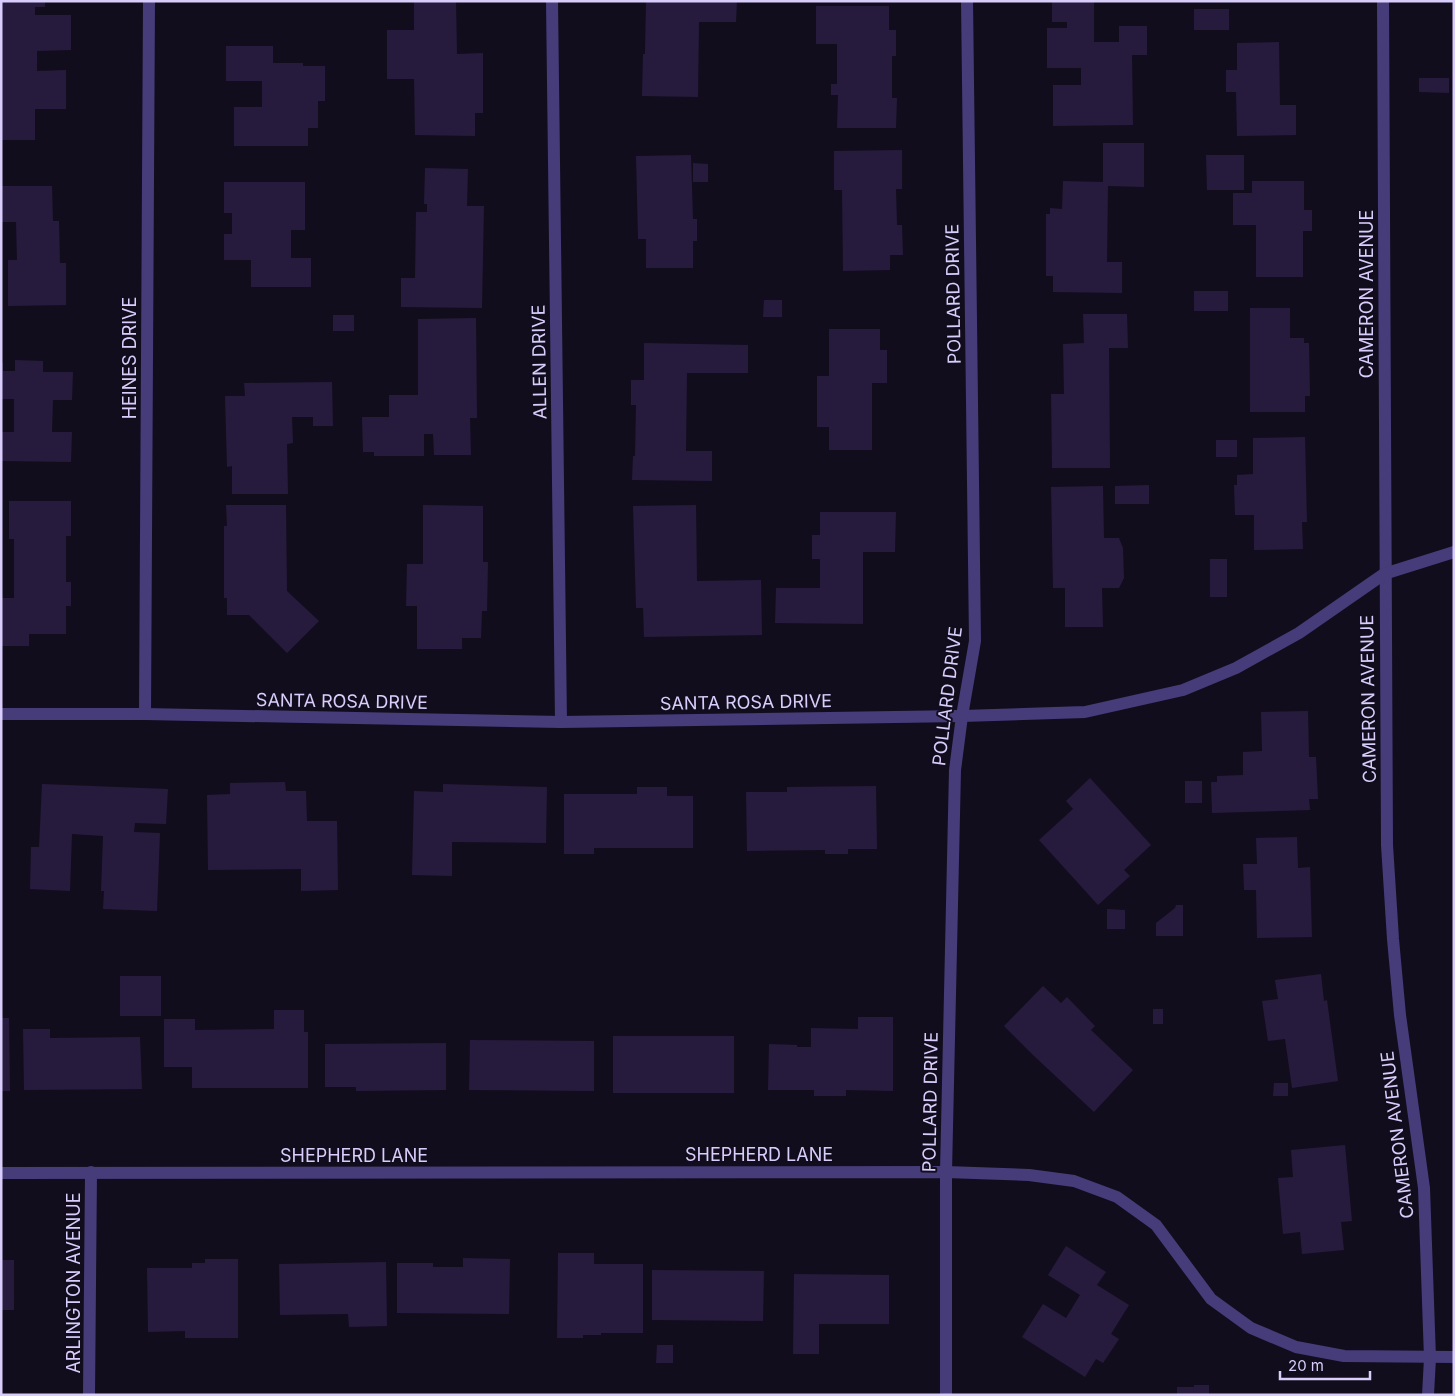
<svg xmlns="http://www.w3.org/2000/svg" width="1455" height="1396" font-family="Inter,sans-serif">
  <rect width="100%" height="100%" fill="#120d1d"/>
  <g fill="#261b3d">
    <path d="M 1,1 L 45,1 L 45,7 L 35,7 L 35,15 L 71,15 L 71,50 L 37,51 L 37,71 L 66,70 L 66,109 L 35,109 L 35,140 L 1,140 Z"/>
    <path d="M 414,1 L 456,1 L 457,54 L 483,53 L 483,113 L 475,113 L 475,136 L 415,135 L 414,79 L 387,79 L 387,30 L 414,30 Z"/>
    <path d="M 646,1 L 737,1 L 736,22 L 699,22 L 698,97 L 642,96 L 643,54 L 645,54 Z"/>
    <path d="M 1052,1 L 1094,1 L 1094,42 L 1119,42 L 1119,26 L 1147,26 L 1147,55 L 1132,55 L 1133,125 L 1053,126 L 1053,85 L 1081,85 L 1081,68 L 1047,68 L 1047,28 L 1067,28 L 1067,22 L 1052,22 Z"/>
    <path d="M 816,6 L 889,6 L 889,30 L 896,30 L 896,56 L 892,56 L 892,98 L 897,98 L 896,128 L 837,128 L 838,95 L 831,95 L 831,84 L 837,84 L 837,44 L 816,44 Z"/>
    <rect x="1194" y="9" width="35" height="21"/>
    <path d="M 1279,42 L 1280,105 L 1296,105 L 1296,135 L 1237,136 L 1236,92 L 1226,92 L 1226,70 L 1237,70 L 1237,43 Z"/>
    <path d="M 226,46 L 273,46 L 273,63 L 303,63 L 303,66 L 325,66 L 325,101 L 318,101 L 318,128 L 308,128 L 308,146 L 234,146 L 234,107 L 262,107 L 262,81 L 226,81 Z"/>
    <path d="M 1419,78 L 1449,78 L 1449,93 L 1419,92 Z"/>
    <path d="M 1103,143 L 1144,143 L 1144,187 L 1108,186 L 1107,262 L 1122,262 L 1122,293 L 1053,292 L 1053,276 L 1046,276 L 1046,214 L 1050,214 L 1050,208 L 1062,209 L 1063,181 L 1103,182 Z"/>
    <path d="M 902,150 L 902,189 L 896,189 L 897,225 L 902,225 L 903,255 L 890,255 L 890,270 L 843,271 L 842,190 L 834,190 L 834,151 Z"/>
    <path d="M 691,155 L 693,219 L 697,219 L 697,241 L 693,241 L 693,268 L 646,268 L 646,239 L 638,239 L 636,156 Z"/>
    <path d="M 1206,155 L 1244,155 L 1244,190 L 1207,190 Z"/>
    <path d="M 693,163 L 708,164 L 708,182 L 693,182 Z"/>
    <path d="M 425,168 L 468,169 L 467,206 L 484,206 L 482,308 L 401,307 L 401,278 L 415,278 L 416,212 L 427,212 L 427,204 L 424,204 Z"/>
    <path d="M 1252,181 L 1304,181 L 1304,210 L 1312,210 L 1312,231 L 1303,231 L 1303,277 L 1256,277 L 1256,225 L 1233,225 L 1233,193 L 1252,193 Z"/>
    <path d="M 224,182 L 305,182 L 305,230 L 291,230 L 291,258 L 311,258 L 311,287 L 251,287 L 251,260 L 224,260 L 224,234 L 232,234 L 232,213 L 224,213 Z"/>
    <path d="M 1,186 L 52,186 L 53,221 L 59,221 L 60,263 L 66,263 L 66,305 L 8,306 L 8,260 L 17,260 L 16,222 L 1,222 Z"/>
    <rect x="1194" y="291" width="34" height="20"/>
    <path d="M 764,300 L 782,300 L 782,317 L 763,317 Z"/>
    <path d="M 1250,308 L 1290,308 L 1290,338 L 1304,338 L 1304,343 L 1309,343 L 1310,396 L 1305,396 L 1305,412 L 1250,412 Z"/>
    <path d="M 1083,314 L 1127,314 L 1128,348 L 1109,348 L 1110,468 L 1052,468 L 1051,394 L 1064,394 L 1063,344 L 1084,343 Z"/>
    <rect x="333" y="315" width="21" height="16"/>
    <path d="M 476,318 L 477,418 L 470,418 L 471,455 L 434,455 L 433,434 L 424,434 L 424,456 L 374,456 L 374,452 L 363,452 L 362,417 L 389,417 L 389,395 L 418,395 L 418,319 Z"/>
    <path d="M 829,329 L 880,329 L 880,350 L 887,350 L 887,383 L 872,383 L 872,450 L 829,450 L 829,427 L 817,427 L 817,376 L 829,376 Z"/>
    <path d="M 644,343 L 748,345 L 748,373 L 687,373 L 686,451 L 712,451 L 712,481 L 632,480 L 633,456 L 635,456 L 636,405 L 631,405 L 631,380 L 644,380 Z"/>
    <path d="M 15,360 L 43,361 L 43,372 L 73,372 L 72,400 L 53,400 L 52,432 L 72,432 L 71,462 L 1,461 L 1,432 L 14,432 L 14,399 L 1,399 L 1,363 L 3,363 L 3,371 L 15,371 Z"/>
    <path d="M 332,382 L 333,426 L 313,426 L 313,417 L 292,417 L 293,443 L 287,444 L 288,494 L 232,494 L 232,466 L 227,467 L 225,396 L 245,396 L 244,383 Z"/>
    <path d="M 1305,437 L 1307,522 L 1302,522 L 1303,549 L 1254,550 L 1254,515 L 1235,515 L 1234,485 L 1237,485 L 1237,475 L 1253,474 L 1253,438 Z"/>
    <rect x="1216" y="440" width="21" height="17"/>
    <path d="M 1149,485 L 1149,504 L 1115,504 L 1115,486 Z"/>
    <path d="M 1103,486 L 1104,538 L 1119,538 L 1123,548 L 1124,578 L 1119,588 L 1102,588 L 1103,627 L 1065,627 L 1065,588 L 1053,588 L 1051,487 Z"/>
    <path d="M 9,501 L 71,501 L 71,536 L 66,536 L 66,582 L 71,582 L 71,606 L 66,606 L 66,634 L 29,634 L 29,646 L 1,646 L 1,598 L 14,598 L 14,539 L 9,539 Z"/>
    <path d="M 226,505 L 286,505 L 287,591 L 319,621 L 287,653 L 249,615 L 227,615 L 227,598 L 224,598 L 224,526 L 227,526 Z"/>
    <path d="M 423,505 L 483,506 L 483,562 L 488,562 L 487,611 L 482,611 L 481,638 L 462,638 L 462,649 L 417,649 L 417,606 L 406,606 L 407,564 L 423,564 Z"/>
    <path d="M 696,505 L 697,581 L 761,580 L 762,635 L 644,637 L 643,608 L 636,608 L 633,506 Z"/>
    <path d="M 820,512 L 896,512 L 895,552 L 863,552 L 863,624 L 775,623 L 776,588 L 820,588 L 820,559 L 812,559 L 812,535 L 820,535 Z"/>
    <rect x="1210" y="559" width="17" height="38"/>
    <path d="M 1308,711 L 1309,757 L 1316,757 L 1318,799 L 1309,799 L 1310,810 L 1212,813 L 1211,782 L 1217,782 L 1217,776 L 1243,775 L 1243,752 L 1262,751 L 1261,712 Z"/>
    <path d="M 1090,778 L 1151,845 L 1124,870 L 1130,876 L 1098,905 L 1039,840 L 1073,809 L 1066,801 Z"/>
    <rect x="1185" y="781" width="17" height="22"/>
    <path d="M 285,782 L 286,791 L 306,791 L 307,821 L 337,821 L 338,890 L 301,891 L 301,869 L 208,870 L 207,795 L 230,794 L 230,783 Z"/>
    <path d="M 42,784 L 168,789 L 166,824 L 135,823 L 134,832 L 160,833 L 157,911 L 103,909 L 104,891 L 101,891 L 103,836 L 72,834 L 70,891 L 30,889 L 31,847 L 39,847 Z"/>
    <path d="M 443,784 L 547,787 L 546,843 L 452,842 L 452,876 L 412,875 L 414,791 L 443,792 Z"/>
    <path d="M 876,786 L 877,849 L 848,849 L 848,854 L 825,854 L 825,850 L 747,851 L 746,792 L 787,792 L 787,787 Z"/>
    <path d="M 637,787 L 667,787 L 667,796 L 693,796 L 693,848 L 594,848 L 594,854 L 564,854 L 564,794 L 637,794 Z"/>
    <path d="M 1297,837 L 1298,868 L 1310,867 L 1312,937 L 1257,938 L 1256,890 L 1244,890 L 1243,864 L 1257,864 L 1256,838 Z"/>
    <path d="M 1176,905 L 1183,905 L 1183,936 L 1156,936 L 1156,923 L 1175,908 Z"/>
    <path d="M 1107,909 L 1125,910 L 1125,929 L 1107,929 Z"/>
    <path d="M 1321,974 L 1324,1001 L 1327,1000 L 1338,1081 L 1292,1088 L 1285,1039 L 1268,1041 L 1262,1001 L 1278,999 L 1275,980 Z"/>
    <rect x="120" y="976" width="41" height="40"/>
    <path d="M 1043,986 L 1061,1003 L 1067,997 L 1095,1026 L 1091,1030 L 1133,1070 L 1094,1112 L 1033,1055 L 1004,1026 Z"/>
    <rect x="1153" y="1009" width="10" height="15"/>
    <path d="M 274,1010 L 304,1010 L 304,1032 L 308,1032 L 308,1088 L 192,1088 L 192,1067 L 164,1067 L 164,1019 L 195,1019 L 195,1030 L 274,1029 Z"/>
    <path d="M 858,1017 L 893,1017 L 893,1091 L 846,1090 L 846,1096 L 814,1096 L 814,1090 L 768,1090 L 769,1044 L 797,1045 L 797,1047 L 811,1047 L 811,1028 L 858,1029 Z"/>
    <path d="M 1,1018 L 9,1018 L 10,1091 L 1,1091 Z"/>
    <path d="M 23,1029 L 50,1029 L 50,1038 L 140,1037 L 142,1089 L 24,1090 Z"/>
    <rect x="613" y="1036" width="121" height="57"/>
    <path d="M 470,1040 L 594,1041 L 594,1091 L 469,1090 Z"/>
    <path d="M 446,1043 L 446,1090 L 356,1091 L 356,1087 L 325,1087 L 325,1044 Z"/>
    <path d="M 1274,1083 L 1288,1083 L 1288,1096 L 1273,1096 Z"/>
    <path d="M 1345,1145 L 1352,1221 L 1341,1222 L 1344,1250 L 1302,1254 L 1300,1232 L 1283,1234 L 1278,1178 L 1293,1177 L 1291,1150 Z"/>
    <path d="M 1066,1246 L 1106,1272 L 1097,1285 L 1129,1305 L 1111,1334 L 1119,1339 L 1103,1363 L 1096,1359 L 1085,1377 L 1022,1337 L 1043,1304 L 1066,1318 L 1080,1295 L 1048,1275 Z"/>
    <path d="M 558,1253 L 594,1253 L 594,1264 L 643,1264 L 643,1333 L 601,1333 L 601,1335 L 583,1335 L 583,1338 L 557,1338 Z"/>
    <path d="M 463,1258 L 510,1259 L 509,1314 L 397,1313 L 397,1263 L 433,1263 L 433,1267 L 463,1267 Z"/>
    <path d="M 205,1259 L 238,1259 L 238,1338 L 185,1338 L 185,1331 L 148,1332 L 147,1268 L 192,1268 L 192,1263 L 205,1263 Z"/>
    <rect x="1" y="1260" width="13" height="50"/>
    <path d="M 386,1262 L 387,1326 L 349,1327 L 348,1314 L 280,1315 L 279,1264 Z"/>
    <path d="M 652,1270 L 764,1271 L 763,1321 L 652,1320 Z"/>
    <path d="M 794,1274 L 889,1275 L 889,1324 L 819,1324 L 819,1354 L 793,1354 Z"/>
    <path d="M 657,1345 L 673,1345 L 673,1363 L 656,1363 Z"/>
    <path d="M 1194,1385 L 1209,1385 L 1209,1395 L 1177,1395 L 1177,1387 L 1194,1387 Z"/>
  </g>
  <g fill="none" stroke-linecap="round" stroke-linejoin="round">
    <g stroke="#463c79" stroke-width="12">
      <path d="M 552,1 L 561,722"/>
      <path d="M 1383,1 L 1387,845 L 1393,939 L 1400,1015 L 1424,1188 L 1430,1358 L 1428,1395"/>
      <path d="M 1,714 L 145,714 L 561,722 L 962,716 L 1085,712 L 1183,690 L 1236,668 L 1299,633 L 1384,574 L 1454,552"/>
      <path d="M 145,714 L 149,1"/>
      <path d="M 1,1173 L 946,1172 L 1029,1175 L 1074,1181 L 1117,1197 L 1156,1225 L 1211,1299 L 1251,1328 L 1296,1347 L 1344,1356 L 1454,1357"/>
      <path d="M 89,1395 L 91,1172"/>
      <path d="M 946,1395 L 946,1172 L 955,770 L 962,716 L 975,641 L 967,1"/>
    </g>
  </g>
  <g text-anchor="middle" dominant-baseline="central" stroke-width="4" stroke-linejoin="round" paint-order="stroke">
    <g font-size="18" fill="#d8cdfb" stroke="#120d1d">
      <text transform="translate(953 294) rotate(-91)">POLLARD DRIVE</text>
      <text transform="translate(1366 294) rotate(-90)">CAMERON AVENUE</text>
      <text transform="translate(129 358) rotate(-90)">HEINES DRIVE</text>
      <text transform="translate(539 362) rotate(-91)">ALLEN DRIVE</text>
      <text transform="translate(947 696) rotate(-83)">POLLARD DRIVE</text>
      <text transform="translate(1368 699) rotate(-91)">CAMERON AVENUE</text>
      <text transform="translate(342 701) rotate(1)">SANTA ROSA DRIVE</text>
      <text transform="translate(746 702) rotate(-1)">SANTA ROSA DRIVE</text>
      <text transform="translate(930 1102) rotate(-89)">POLLARD DRIVE</text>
      <text transform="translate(1397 1135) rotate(-97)">CAMERON AVENUE</text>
      <text x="759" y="1154">SHEPHERD LANE</text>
      <text x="354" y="1155">SHEPHERD LANE</text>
      <text transform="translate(73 1283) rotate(-90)">ARLINGTON AVENUE</text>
    </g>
  </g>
  <rect width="1455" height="1396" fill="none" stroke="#d8cdfb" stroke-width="5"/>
  <path d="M1280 1371v8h90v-8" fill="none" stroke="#d8cdfb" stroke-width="2.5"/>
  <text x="1288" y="1371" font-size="15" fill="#d8cdfb" stroke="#120d1d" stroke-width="4" paint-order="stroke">20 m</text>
</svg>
